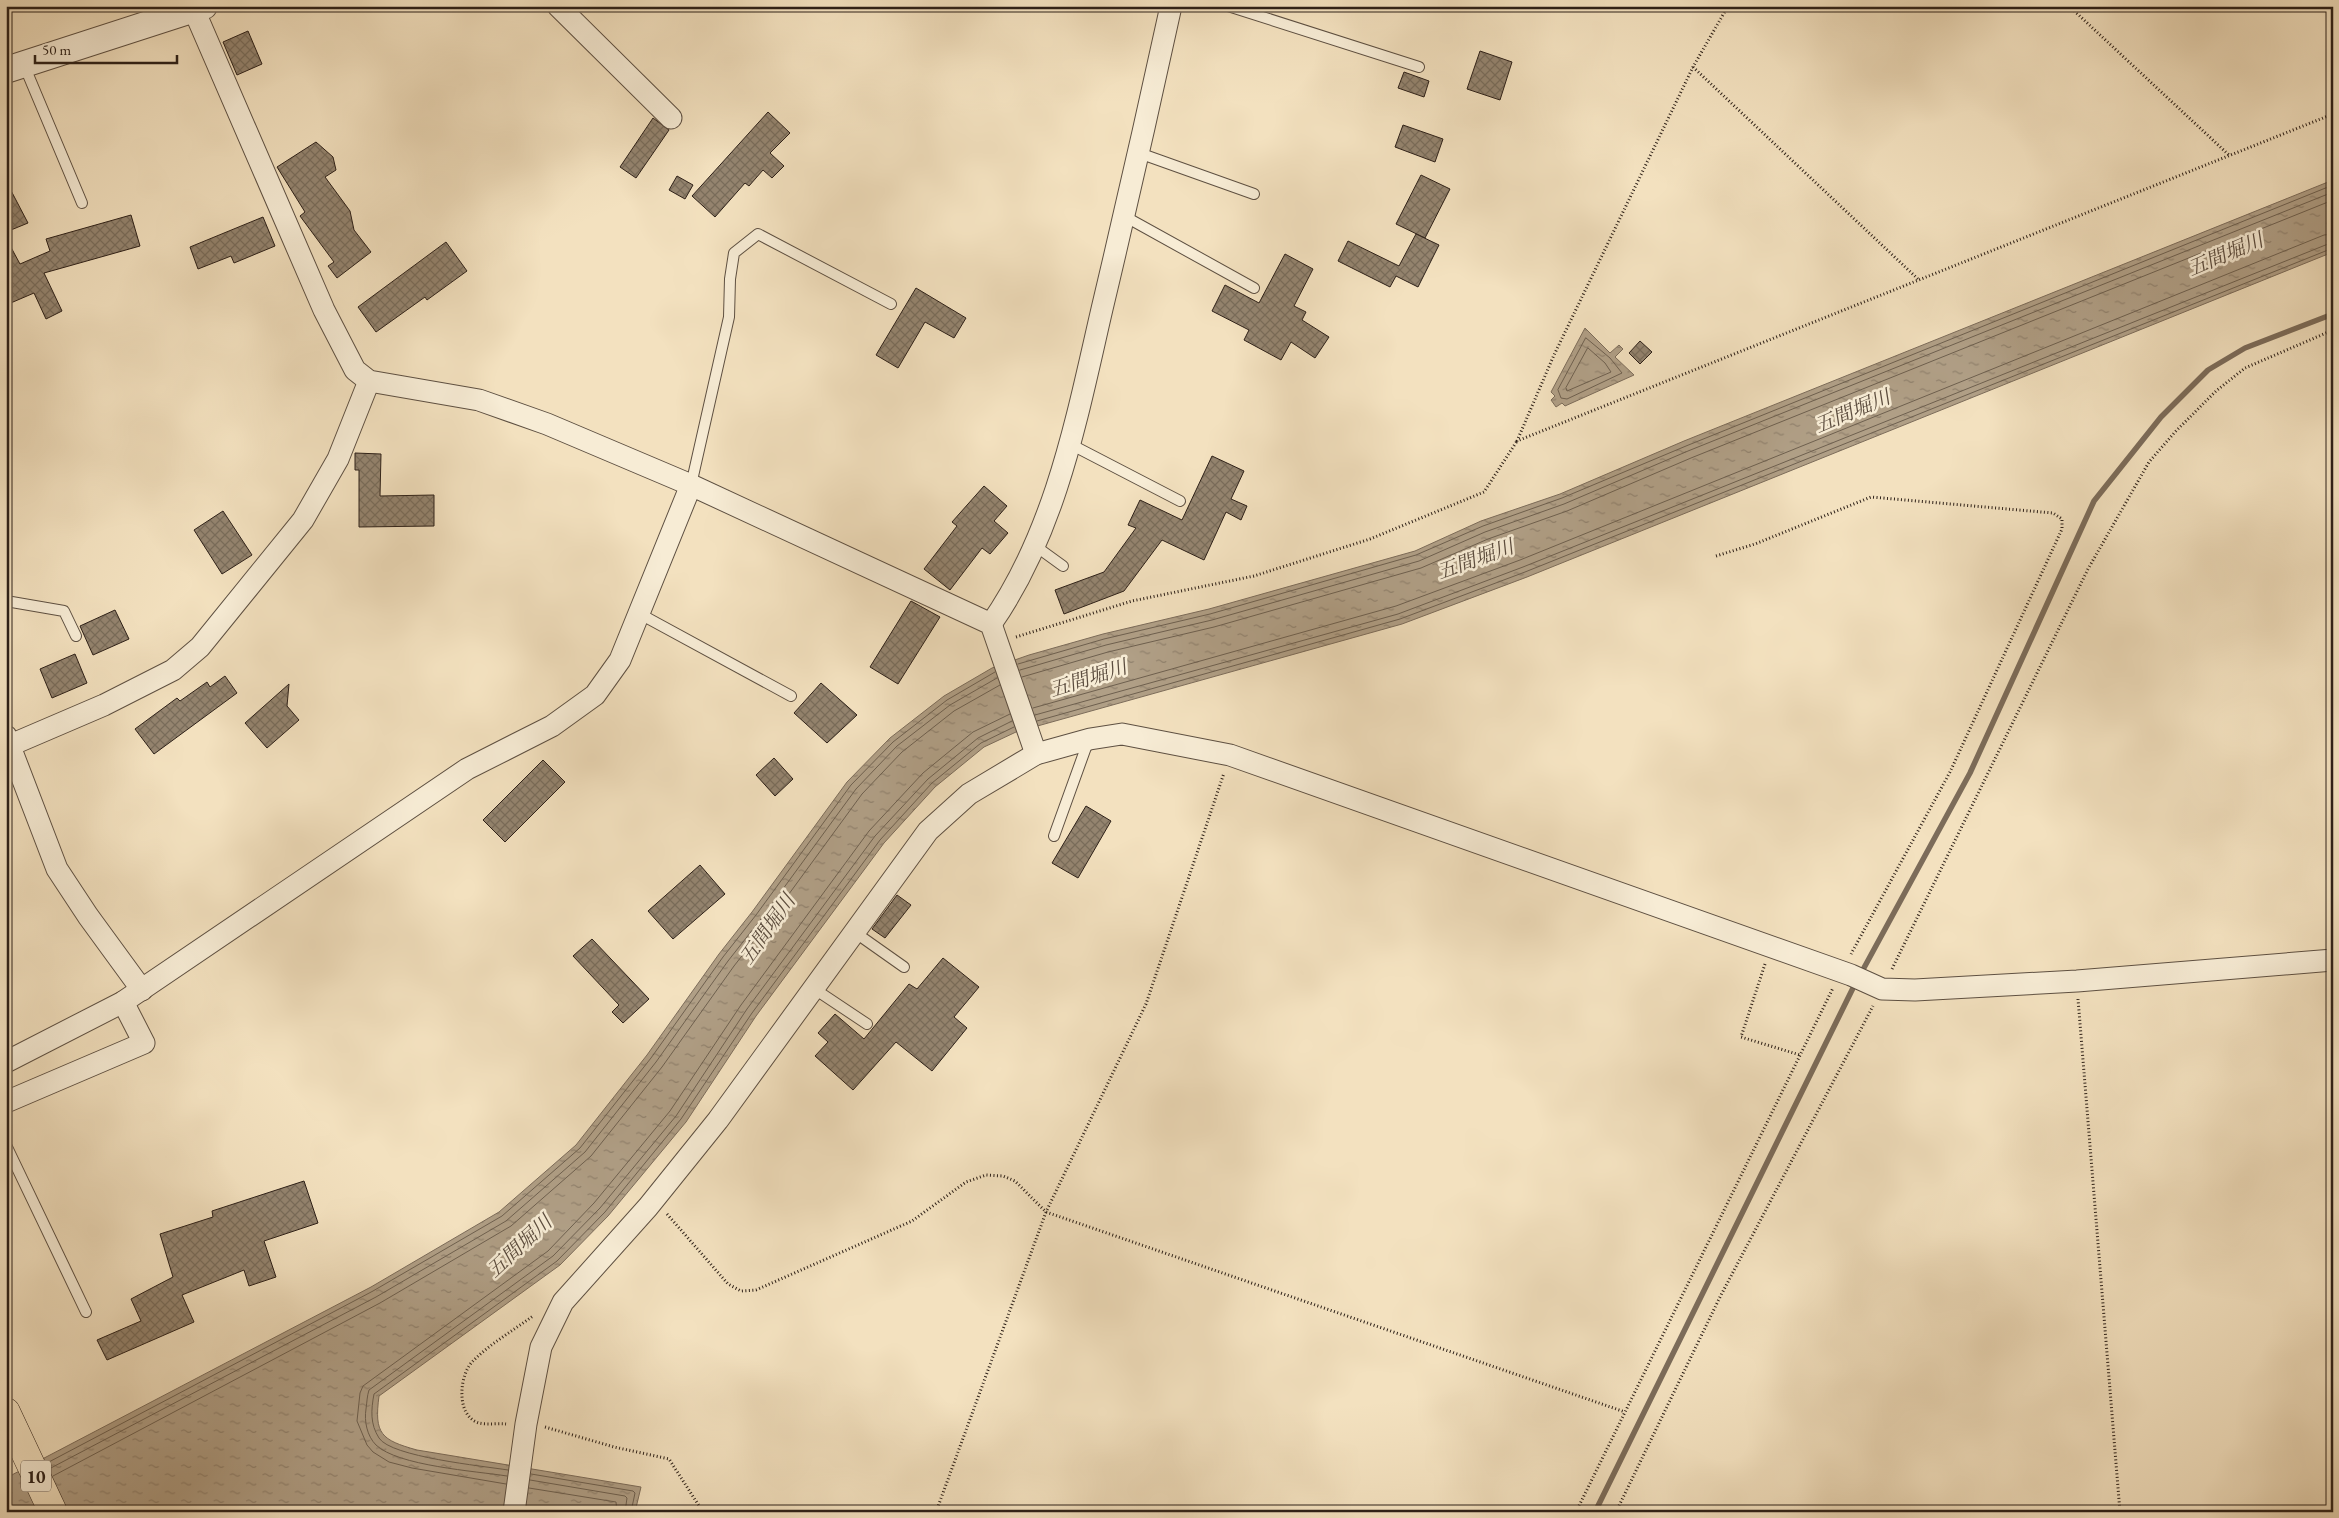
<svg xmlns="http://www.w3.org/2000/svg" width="2339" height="1518" font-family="'EB Garamond','Noto Serif JP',serif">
  <defs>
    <pattern id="water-ripples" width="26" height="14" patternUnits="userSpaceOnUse" patternTransform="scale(1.25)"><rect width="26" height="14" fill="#b09f86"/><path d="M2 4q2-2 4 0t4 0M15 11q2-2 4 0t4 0" fill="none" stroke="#90816d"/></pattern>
    <pattern id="building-cross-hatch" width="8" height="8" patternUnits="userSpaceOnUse" patternTransform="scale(1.25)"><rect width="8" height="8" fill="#94846f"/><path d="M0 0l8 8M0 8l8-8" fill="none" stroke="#796c5a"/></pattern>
  </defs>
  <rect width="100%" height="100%" fill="#f3e1bf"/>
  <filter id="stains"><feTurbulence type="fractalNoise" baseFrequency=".004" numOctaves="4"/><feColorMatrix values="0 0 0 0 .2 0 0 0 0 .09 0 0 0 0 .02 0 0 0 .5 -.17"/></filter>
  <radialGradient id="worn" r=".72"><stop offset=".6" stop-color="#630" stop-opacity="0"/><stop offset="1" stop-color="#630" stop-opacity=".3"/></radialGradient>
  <g fill="url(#water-ripples)" stroke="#7c6c5a">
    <path d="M 2333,180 L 2333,252 L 1527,577 L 1402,624 L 1016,732 L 984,747 L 935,787 L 884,843 L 756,1016 L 686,1122 L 608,1216 L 560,1265 L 379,1396 C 374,1434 381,1440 417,1450 L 641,1487 L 635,1512 L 6,1512 L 6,1478 L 371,1287 L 499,1212 L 576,1145 L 647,1055 L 719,954 L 752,912 L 847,782 L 890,738 L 944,696 L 992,668 L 1029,655 L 1103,634 L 1209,609 L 1415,551 L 1481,521 L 1560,494 L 1684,441 Z"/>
    <path d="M 1585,328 L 1610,353 L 1619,345 L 1623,349 L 1615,357 L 1634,375 L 1565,406 L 1562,403 L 1556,407 L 1551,400 L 1555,396 L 1551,392 Z"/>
  </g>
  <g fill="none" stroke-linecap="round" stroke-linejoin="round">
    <g stroke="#6e604f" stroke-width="1">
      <path d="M 1586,338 L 1610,358 L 1622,373 L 1567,399 L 1561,398 L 1558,390 Z"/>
      <path d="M 1588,348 L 1605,363 L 1611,372 L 1567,391 L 1566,388 Z"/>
      <path d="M 1018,664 L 1104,639 L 1210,614 L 1416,555 L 1483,526 L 1562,498 L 1686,446 L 2333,185"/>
      <path d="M 1020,670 L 1106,645 L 1212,620 L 1419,561 L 1485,532 L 1564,504 L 1688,451 L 2333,192"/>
      <path d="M 1022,677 L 1108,652 L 1214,627 L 1421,568 L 1488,539 L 1567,511 L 1691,458 L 2333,200"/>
      <path d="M 1033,708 L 1396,606 L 1520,560 L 2324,235 L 2333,234"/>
      <path d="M 1035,715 L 1398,614 L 1523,567 L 2333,242"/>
      <path d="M 1037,721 L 1400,619 L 1525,572 L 2333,248"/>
      <path d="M 47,1463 L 373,1291 L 502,1216 L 580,1148 L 651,1058 L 723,957 L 756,915 L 851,785 L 893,742 L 947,700 L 995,672"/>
      <path d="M 49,1469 L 376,1297 L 506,1221 L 585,1152 L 656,1062 L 728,961 L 761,919 L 856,789 L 897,746 L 950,705 L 997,678"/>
      <path d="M 508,1470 C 483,1466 391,1457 379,1438 C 370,1424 371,1410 374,1394 L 557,1261 L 605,1212 L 681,1119 L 752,1013 L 880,840 L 932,783 L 981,743 L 1014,727"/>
      <path d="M 531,1474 L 633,1491 L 635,1493 L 631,1512"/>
      <path d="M 53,1476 L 380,1303 L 511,1226 L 591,1156 L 662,1067 L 734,966 L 767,924 L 862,794 L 902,752 L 954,711 L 1000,685"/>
      <path d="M 507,1476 C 475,1471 398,1466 376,1445 C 367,1436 364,1421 366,1409 C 367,1402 367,1396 369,1390 L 553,1256 L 600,1208 L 676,1116 L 747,1009 L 875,836 L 928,779 L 978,738 L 1012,721"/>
      <path d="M 530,1480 L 625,1496 L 627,1498 L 625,1512"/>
      <path d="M 506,1484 L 412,1468 L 389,1462 L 373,1452 L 367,1445 L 357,1421 L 360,1393 L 363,1386 L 548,1251 L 594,1203 L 670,1111 L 741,1005 L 869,831 L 923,773 L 973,732 L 1010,714"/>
      <path d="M 529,1488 L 616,1502 L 617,1512"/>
    </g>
    <path stroke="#7c6c5a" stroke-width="5.5" d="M 1595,1512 L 1853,988 L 1970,773 L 2094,501 L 2161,417 L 2208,370 L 2245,348 L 2333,314"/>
  </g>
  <g fill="url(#building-cross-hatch)" stroke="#2d2018">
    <path d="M 248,31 L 262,64 L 237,75 L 223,42 Z"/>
    <path d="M 1480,51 L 1512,62 L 1500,100 L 1467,89 Z"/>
    <path d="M 1404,72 L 1429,81 L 1424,97 L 1398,88 Z"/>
    <path d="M 768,112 L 790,133 L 770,153 L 784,166 L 772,178 L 763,170 L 749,186 L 745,183 L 715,217 L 692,196 Z"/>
    <path d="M 653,118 L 669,130 L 636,178 L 620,167 Z"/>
    <path d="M 1403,125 L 1443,139 L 1435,162 L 1395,147 Z"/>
    <path d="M 316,142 L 333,157 L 336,170 L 325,177 L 350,211 L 354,230 L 371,252 L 337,278 L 328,266 L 334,262 L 300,216 L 305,212 L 277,167 Z"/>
    <path d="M 1421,175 L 1450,189 L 1425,238 L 1396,224 Z"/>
    <path d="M 677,176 L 693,185 L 685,199 L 669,190 Z"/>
    <path d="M 6,181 L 28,223 L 6,232 Z"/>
    <path d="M 131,215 L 140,246 L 44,273 L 62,311 L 46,319 L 34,293 L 6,305 L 6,238 L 20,264 L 50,251 L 46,239 Z"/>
    <path d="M 263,217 L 275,246 L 234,263 L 231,256 L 198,269 L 190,247 Z"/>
    <path d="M 1416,234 L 1439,245 L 1418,287 L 1396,276 L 1390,287 L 1338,261 L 1348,241 L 1399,266 Z"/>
    <path d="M 446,242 L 467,271 L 427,300 L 425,297 L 376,332 L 358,307 Z"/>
    <path d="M 1285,254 L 1313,269 L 1294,306 L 1306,312 L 1302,320 L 1329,337 L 1315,358 L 1291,342 L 1281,360 L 1244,340 L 1249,330 L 1212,311 L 1225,285 L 1259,303 Z"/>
    <path d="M 916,288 L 966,318 L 954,338 L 925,322 L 898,368 L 876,355 Z"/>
    <path d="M 1640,341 L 1652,352 L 1640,364 L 1629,353 Z"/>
    <path d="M 355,453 L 381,454 L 380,496 L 434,495 L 434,526 L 359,527 L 359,470 L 355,470 Z"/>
    <path d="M 1212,456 L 1244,471 L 1231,499 L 1247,506 L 1241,520 L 1226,512 L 1204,560 L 1162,540 L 1124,591 L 1064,614 L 1055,590 L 1104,572 L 1136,528 L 1128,525 L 1140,500 L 1182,520 Z"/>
    <path d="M 984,486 L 1007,506 L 994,521 L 1008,533 L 990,554 L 982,548 L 950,590 L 924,569 L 957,526 L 952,522 Z"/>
    <path d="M 223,511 L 252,555 L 222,574 L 194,530 Z"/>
    <path d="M 911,601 L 940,617 L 898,684 L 870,667 Z"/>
    <path d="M 115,610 L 129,639 L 93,655 L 80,626 Z"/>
    <path d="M 75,654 L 87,683 L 52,698 L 40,669 Z"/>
    <path d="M 225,676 L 237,693 L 154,754 L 135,729 L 177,698 L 180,701 L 207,682 L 210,687 Z"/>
    <path d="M 821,683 L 857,715 L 827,743 L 794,713 Z"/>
    <path d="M 289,684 L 287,706 L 299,720 L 267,748 L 245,723 Z"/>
    <path d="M 774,758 L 793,779 L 775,796 L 756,775 Z"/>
    <path d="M 543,760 L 565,782 L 505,842 L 483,820 Z"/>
    <path d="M 1086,806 L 1111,821 L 1078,878 L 1052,863 Z"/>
    <path d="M 700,865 L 725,894 L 673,939 L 648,911 Z"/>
    <path d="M 897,895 L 911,905 L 885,938 L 872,929 Z"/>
    <path d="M 592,939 L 649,999 L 623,1023 L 612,1012 L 619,1005 L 573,956 Z"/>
    <path d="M 943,958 L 979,987 L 954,1017 L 967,1028 L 932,1071 L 896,1042 L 853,1090 L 815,1056 L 828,1042 L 818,1033 L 835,1014 L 864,1039 L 909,984 L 917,989 Z"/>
    <path d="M 304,1181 L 318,1223 L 264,1241 L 276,1277 L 249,1286 L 244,1270 L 182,1295 L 194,1322 L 107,1360 L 97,1340 L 141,1321 L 131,1299 L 173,1277 L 160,1234 L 213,1217 L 212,1211 Z"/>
  </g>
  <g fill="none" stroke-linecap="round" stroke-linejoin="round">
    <defs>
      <g id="service">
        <path d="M 1228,6 L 1419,67"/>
        <path d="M 24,65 L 82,203"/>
        <path d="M 1139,153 L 1254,194"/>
        <path d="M 1124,216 L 1254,288"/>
        <path d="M 1070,444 L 1180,501"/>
        <path d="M 691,485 L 729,317 L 730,279 L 734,253 L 758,234 L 891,304"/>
        <path d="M 1034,545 L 1063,566"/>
        <path d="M 6,601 L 64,611 L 76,636"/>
        <path d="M 640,614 L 791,696"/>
        <path d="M 1054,836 L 1089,739"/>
        <path d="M 853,931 L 904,967"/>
        <path d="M 813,988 L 867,1024"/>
        <path d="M 6,1145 L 86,1312"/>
      </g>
      <g id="minor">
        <path d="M 558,6 L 671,118"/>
        <path d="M 194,10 L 324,310 L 355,370 L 369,381 L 479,400 L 547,424 L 691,485"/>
        <path d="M 991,624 C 1056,531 1077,417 1102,309 C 1126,208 1149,107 1171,6"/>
        <path d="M 6,736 L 57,869 L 88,916 L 142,990"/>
        <path d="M 6,747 L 104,705 L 173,670 L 200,647 L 303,520 L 338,459 L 369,381"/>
        <path d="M 6,1062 L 123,1002 L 467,769 L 552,726 L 595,695 L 620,660 L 691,485 L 991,624 L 1036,754"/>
        <path d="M 6,1102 L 144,1043 L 123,1002"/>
        <path d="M 514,1512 L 526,1424 L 541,1347 L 563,1302 L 648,1207 L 718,1120 L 928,831 L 969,794 L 1036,754 L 1090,739 L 1122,734 L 1230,755 L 1851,975 L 1882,989 L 1915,990 L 2077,981 L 2333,960"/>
      </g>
      <path id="tertiary" d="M 6,70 L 204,6"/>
      <path id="primary" d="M 6,1412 L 53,1512"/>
    </defs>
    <use href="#service" stroke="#5e5042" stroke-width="12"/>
    <use href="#minor" stroke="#5e5042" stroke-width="23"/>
    <use href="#tertiary" stroke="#5e5042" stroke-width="28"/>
    <use href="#primary" stroke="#2d2018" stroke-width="29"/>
    <g stroke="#2d2018" stroke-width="3" stroke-dasharray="1 2.5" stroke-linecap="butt">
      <path d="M 1728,6 L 1693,67 L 1554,355 L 1517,441 L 2333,114"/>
      <path d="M 2069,6 L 2230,156"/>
      <path d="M 6,10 L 30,10 L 30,6"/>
      <path d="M 1693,67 L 1919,280"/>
      <path d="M 1716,556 L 1755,544 L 1871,497 L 2053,513 L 2062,519 L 2062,529 L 1950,772 L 1851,954"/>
      <path d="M 1016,637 L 1132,601 L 1254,576 L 1370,539 L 1484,492 L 1517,441"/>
      <path d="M 1765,964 L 1741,1037 L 1800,1055"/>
      <path d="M 1892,969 L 2088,569 L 2149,462 L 2175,432 L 2216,391 L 2245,368 L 2333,330"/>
      <path d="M 2078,999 L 2120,1512"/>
      <path d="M 667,1214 L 728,1284 L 741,1291 L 756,1290 L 912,1221 L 966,1182 L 986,1175 L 1003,1176 L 1015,1181 L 1046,1212 L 1625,1412"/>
      <path d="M 506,1424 C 498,1423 487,1425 479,1423 C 455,1416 459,1373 474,1360 C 491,1343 514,1330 533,1316"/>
      <path d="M 545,1427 L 614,1447 L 669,1459 L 703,1512"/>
      <path d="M 936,1512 L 1046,1212 L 1146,1004 L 1224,773"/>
      <path d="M 1576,1512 L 1833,988"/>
      <path d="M 1616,1512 L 1720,1297 L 1873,1006"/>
    </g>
    <use href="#service" stroke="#f7ecd5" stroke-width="10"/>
    <use href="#minor" stroke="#f7ecd5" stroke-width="21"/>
    <use href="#tertiary" stroke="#f7ecd5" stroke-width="26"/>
    <use href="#primary" stroke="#f3e1bf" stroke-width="28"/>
  </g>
  <g text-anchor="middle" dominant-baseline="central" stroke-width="5" stroke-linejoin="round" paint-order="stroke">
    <rect fill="#f7ecd5" stroke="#6a5d51" stroke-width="1" x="21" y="1460.5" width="30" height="31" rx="4"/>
    <g font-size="18" font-weight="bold" fill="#2d2018">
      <text x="36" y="1476">10</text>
    </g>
    <g font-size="20" font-style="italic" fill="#5b4c3e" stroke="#f7ecd5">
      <text transform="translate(2225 254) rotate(-23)">五間堀川</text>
      <text transform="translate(1852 411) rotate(-23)">五間堀川</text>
      <text transform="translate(1475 559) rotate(-20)">五間堀川</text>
      <text transform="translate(1088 678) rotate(-18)">五間堀川</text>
      <text transform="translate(767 929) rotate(-55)">五間堀川</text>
      <text transform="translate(519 1246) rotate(-43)">五間堀川</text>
    </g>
  </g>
  <rect width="2339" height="1518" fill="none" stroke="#f3e1bf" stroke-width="25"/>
  <rect x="8" y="8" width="2324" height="1503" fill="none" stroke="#2d2018" stroke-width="2.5"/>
  <rect x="12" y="12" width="2314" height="1493" fill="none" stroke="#2d2018"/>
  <path d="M35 55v8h142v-8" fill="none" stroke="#2d2018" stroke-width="2.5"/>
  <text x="42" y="55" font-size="15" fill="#2d2018" stroke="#f7ecd5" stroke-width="4" paint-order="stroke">50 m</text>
  <rect width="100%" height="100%" filter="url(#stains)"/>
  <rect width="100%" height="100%" fill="url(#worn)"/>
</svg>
